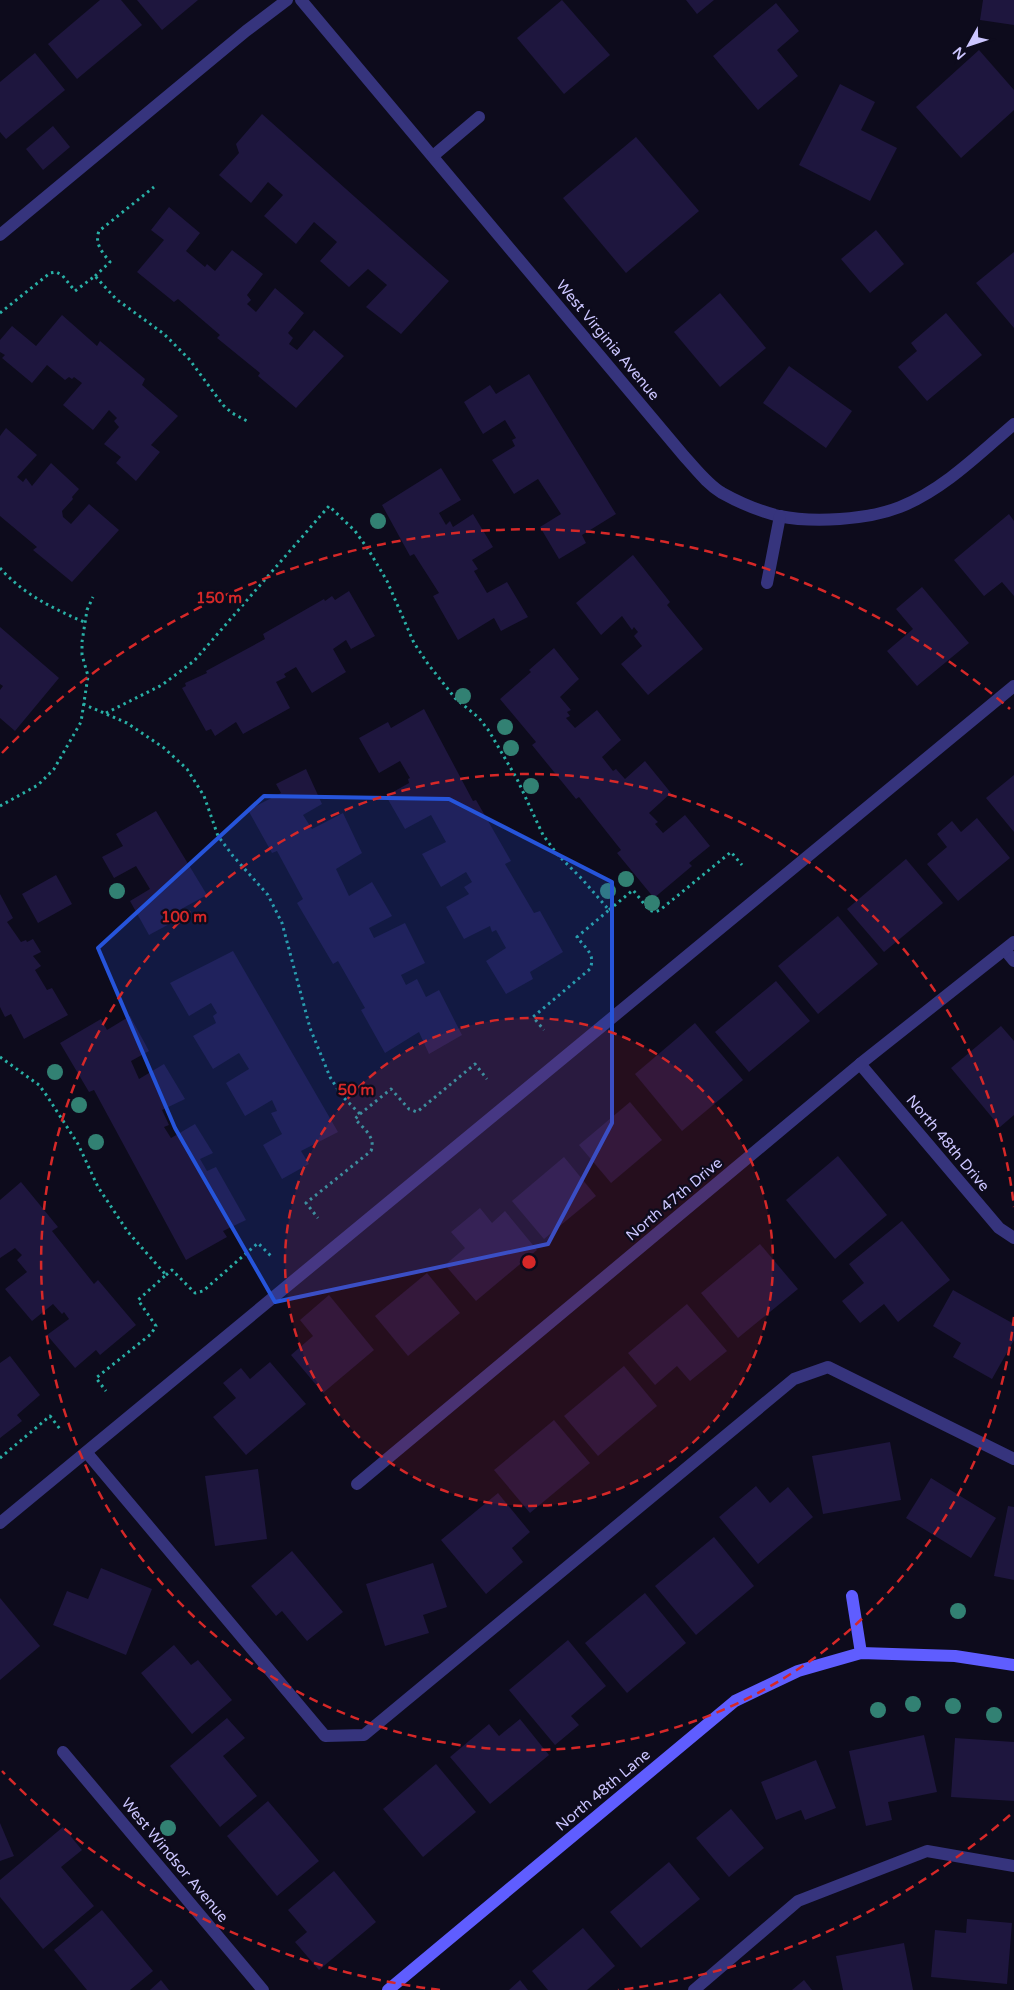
<svg xmlns="http://www.w3.org/2000/svg" width="1014" height="1990" font-family="'Varela Round',sans-serif">
  <rect width="100%" height="100%" fill="#0d0b1c"/>
  <g fill="#1e163e">
    <path d="M 100,0 L 121,0 L 142,25 L 77,79 L 48,44 Z"/>
    <path d="M 137,0 L 198,0 L 162,30 Z"/>
    <path d="M 562,0 L 610,55 L 564,94 L 517,38 Z"/>
    <path d="M 686,0 L 714,0 L 697,14 Z"/>
    <path d="M 983,0 L 1014,0 L 1014,25 L 980,20 Z"/>
    <path d="M 776,3 L 799,31 L 777,50 L 798,76 L 758,110 L 713,56 Z"/>
    <path d="M 979,50 L 1014,90 L 1014,110 L 961,158 L 916,107 Z"/>
    <path d="M 35,53 L 65,90 L 6,139 L 0,132 L 0,82 Z"/>
    <path d="M 840,84 L 875,102 L 861,130 L 897,148 L 870,201 L 799,165 Z"/>
    <path d="M 262,114 L 449,281 L 401,334 L 366,307 L 387,285 L 368,269 L 349,287 L 320,261 L 337,242 L 314,222 L 296,244 L 264,216 L 283,195 L 268,182 L 251,203 L 219,175 L 239,153 L 236,144 Z"/>
    <path d="M 53,126 L 70,147 L 43,170 L 26,149 Z"/>
    <path d="M 636,137 L 699,211 L 626,273 L 563,198 Z"/>
    <path d="M 169,207 L 200,233 L 186,251 L 205,267 L 207,264 L 215,271 L 232,250 L 263,274 L 247,295 L 251,300 L 247,304 L 256,312 L 275,288 L 304,313 L 288,333 L 293,338 L 289,344 L 297,350 L 314,330 L 344,356 L 296,408 L 258,376 L 260,373 L 217,338 L 220,335 L 178,299 L 174,302 L 137,272 L 164,240 L 151,230 Z"/>
    <path d="M 876,230 L 904,264 L 870,293 L 841,259 Z"/>
    <path d="M 1014,252 L 1014,328 L 976,283 Z"/>
    <path d="M 720,293 L 766,348 L 720,387 L 674,332 Z"/>
    <path d="M 946,313 L 982,355 L 927,401 L 898,367 L 917,351 L 911,343 Z"/>
    <path d="M 62,315 L 97,346 L 100,341 L 145,379 L 142,385 L 178,416 L 151,445 L 160,452 L 136,481 L 116,463 L 121,457 L 104,444 L 119,427 L 114,421 L 117,418 L 109,410 L 93,430 L 63,405 L 82,383 L 74,377 L 72,379 L 69,377 L 65,380 L 47,365 L 32,383 L 2,358 L 5,355 L 0,352 L 0,340 L 12,326 L 36,346 Z"/>
    <path d="M 789,366 L 852,411 L 826,448 L 763,403 Z"/>
    <path d="M 529,374 L 616,514 L 582,535 L 586,543 L 559,559 L 540,527 L 561,514 L 538,479 L 514,494 L 492,460 L 515,446 L 512,440 L 516,438 L 505,420 L 483,434 L 464,402 L 490,385 L 496,394 Z"/>
    <path d="M 6,428 L 37,455 L 17,477 L 23,482 L 26,478 L 32,486 L 51,463 L 79,489 L 72,497 L 73,499 L 62,511 L 63,517 L 71,524 L 89,504 L 119,530 L 72,582 L 33,550 L 37,547 L 0,516 L 0,436 Z"/>
    <path d="M 441,468 L 461,500 L 439,513 L 446,525 L 450,521 L 453,527 L 473,514 L 493,547 L 472,560 L 478,569 L 474,571 L 487,593 L 507,582 L 528,617 L 501,631 L 494,618 L 458,640 L 433,596 L 439,593 L 414,554 L 410,556 L 382,505 Z"/>
    <path d="M 1009,514 L 1014,521 L 1014,596 L 1002,582 L 984,596 L 954,560 Z"/>
    <path d="M 633,555 L 670,602 L 667,605 L 703,649 L 648,695 L 621,664 L 642,646 L 634,636 L 638,632 L 634,627 L 632,630 L 622,616 L 601,635 L 576,603 Z"/>
    <path d="M 922,587 L 969,643 L 917,686 L 887,651 L 913,629 L 896,609 Z"/>
    <path d="M 349,591 L 375,636 L 351,649 L 346,640 L 333,649 L 346,672 L 312,693 L 296,667 L 284,674 L 286,677 L 276,682 L 290,708 L 243,734 L 236,722 L 215,736 L 211,729 L 206,731 L 182,688 L 186,686 L 185,683 L 207,673 L 206,671 L 265,639 L 263,634 L 324,599 L 325,601 L 332,596 L 335,600 Z"/>
    <path d="M 0,627 L 59,678 L 15,731 L 0,718 L 0,690 L 3,686 L 0,684 Z"/>
    <path d="M 554,648 L 579,679 L 560,697 L 571,710 L 567,712 L 570,716 L 566,718 L 575,728 L 597,710 L 621,740 L 602,757 L 613,771 L 616,769 L 625,779 L 645,761 L 671,793 L 649,813 L 658,822 L 655,824 L 663,833 L 685,815 L 710,846 L 689,863 L 692,866 L 654,898 L 617,853 L 621,850 L 579,797 L 576,799 L 532,745 L 536,742 L 500,699 L 531,672 L 529,670 Z"/>
    <path d="M 424,709 L 473,801 L 476,800 L 511,861 L 505,864 L 534,913 L 540,911 L 563,952 L 530,972 L 533,979 L 506,994 L 486,961 L 506,948 L 496,930 L 492,932 L 490,926 L 464,939 L 446,907 L 469,894 L 464,887 L 472,882 L 466,872 L 441,887 L 422,854 L 446,842 L 431,815 L 405,829 L 386,796 L 409,783 L 408,779 L 410,778 L 400,761 L 379,773 L 359,738 L 388,722 L 391,728 Z"/>
    <path d="M 306,769 L 322,804 L 303,815 L 312,829 L 343,813 L 362,853 L 336,869 L 349,896 L 372,882 L 392,916 L 369,928 L 374,938 L 405,923 L 425,963 L 401,975 L 406,985 L 417,979 L 426,997 L 439,990 L 462,1035 L 429,1054 L 419,1032 L 385,1053 L 361,1010 L 365,1008 L 338,961 L 333,964 L 297,903 L 303,899 L 277,851 L 272,853 L 248,810 L 281,793 L 276,784 Z"/>
    <path d="M 1014,775 L 1014,832 L 986,798 Z"/>
    <path d="M 156,811 L 207,895 L 172,914 L 175,921 L 149,935 L 130,901 L 150,889 L 136,866 L 114,878 L 102,857 L 123,846 L 116,834 Z"/>
    <path d="M 977,818 L 1010,858 L 958,901 L 927,864 L 947,847 L 937,834 L 952,821 L 961,832 Z"/>
    <path d="M 906,859 L 943,903 L 884,952 L 847,909 Z"/>
    <path d="M 56,875 L 72,904 L 38,923 L 22,894 Z"/>
    <path d="M 0,894 L 13,918 L 7,922 L 21,942 L 26,940 L 27,942 L 33,939 L 41,952 L 33,956 L 41,966 L 35,970 L 47,990 L 52,988 L 68,1015 L 24,1039 L 11,1014 L 5,1017 L 0,1007 Z"/>
    <path d="M 838,916 L 878,964 L 818,1014 L 778,966 Z"/>
    <path d="M 233,951 L 338,1132 L 301,1151 L 309,1164 L 282,1179 L 263,1145 L 282,1134 L 271,1113 L 277,1111 L 272,1100 L 245,1116 L 226,1083 L 249,1069 L 239,1053 L 213,1069 L 193,1036 L 216,1023 L 213,1016 L 217,1013 L 211,1003 L 189,1016 L 170,983 Z"/>
    <path d="M 776,981 L 810,1021 L 749,1072 L 715,1032 Z"/>
    <path d="M 130,1016 L 149,1051 L 131,1061 L 139,1079 L 164,1064 L 185,1099 L 162,1110 L 169,1125 L 164,1127 L 171,1138 L 195,1124 L 213,1153 L 200,1159 L 207,1171 L 216,1167 L 246,1220 L 223,1231 L 227,1237 L 186,1260 L 94,1090 L 89,1092 L 60,1043 L 101,1019 L 107,1030 Z"/>
    <path d="M 695,1023 L 743,1080 L 682,1131 L 635,1074 Z"/>
    <path d="M 1001,1026 L 1014,1041 L 1014,1115 L 1000,1127 L 951,1068 Z"/>
    <path d="M 630,1102 L 662,1140 L 611,1183 L 579,1145 Z"/>
    <path d="M 838,1156 L 887,1215 L 835,1259 L 786,1200 Z"/>
    <path d="M 564,1157 L 596,1196 L 544,1239 L 512,1201 Z"/>
    <path d="M 21,1182 L 58,1227 L 52,1231 L 94,1284 L 98,1280 L 136,1325 L 100,1355 L 96,1350 L 75,1368 L 47,1335 L 69,1319 L 64,1312 L 62,1314 L 53,1304 L 32,1321 L 5,1289 L 27,1272 L 17,1260 L 22,1255 L 15,1248 L 0,1258 L 0,1200 Z"/>
    <path d="M 480,1208 L 492,1223 L 505,1211 L 537,1250 L 476,1301 L 445,1265 L 465,1248 L 451,1232 Z"/>
    <path d="M 902,1221 L 950,1280 L 898,1322 L 884,1304 L 860,1323 L 842,1301 L 864,1283 L 849,1264 Z"/>
    <path d="M 760,1244 L 798,1289 L 738,1338 L 701,1293 Z"/>
    <path d="M 427,1273 L 460,1313 L 408,1356 L 375,1316 Z"/>
    <path d="M 953,1290 L 1014,1324 L 1014,1340 L 992,1379 L 953,1357 L 961,1343 L 933,1326 Z"/>
    <path d="M 329,1295 L 374,1350 L 323,1393 L 291,1355 L 313,1336 L 300,1320 Z"/>
    <path d="M 687,1304 L 727,1351 L 690,1381 L 677,1366 L 655,1385 L 628,1353 Z"/>
    <path d="M 10,1356 L 40,1395 L 17,1415 L 22,1421 L 0,1438 L 0,1363 Z"/>
    <path d="M 270,1362 L 306,1404 L 246,1455 L 213,1417 L 236,1398 L 223,1383 L 241,1368 L 250,1379 Z"/>
    <path d="M 624,1366 L 657,1406 L 598,1456 L 564,1416 Z"/>
    <path d="M 554,1420 L 590,1463 L 530,1513 L 494,1470 Z"/>
    <path d="M 890,1442 L 901,1500 L 823,1514 L 812,1456 Z"/>
    <path d="M 258,1469 L 267,1539 L 215,1546 L 205,1476 Z"/>
    <path d="M 931,1478 L 996,1518 L 971,1558 L 906,1518 Z"/>
    <path d="M 756,1486 L 770,1503 L 788,1487 L 813,1517 L 758,1564 L 719,1517 Z"/>
    <path d="M 498,1493 L 530,1532 L 512,1548 L 523,1562 L 486,1594 L 441,1540 Z"/>
    <path d="M 1008,1506 L 1014,1507 L 1014,1580 L 994,1576 Z"/>
    <path d="M 714,1537 L 754,1586 L 696,1635 L 655,1586 Z"/>
    <path d="M 292,1551 L 343,1612 L 307,1641 L 282,1611 L 276,1616 L 251,1586 Z"/>
    <path d="M 433,1563 L 447,1607 L 423,1615 L 429,1633 L 385,1646 L 366,1584 Z"/>
    <path d="M 101,1568 L 152,1589 L 126,1655 L 53,1625 L 67,1591 L 88,1599 Z"/>
    <path d="M 645,1593 L 686,1643 L 627,1693 L 585,1643 Z"/>
    <path d="M 0,1598 L 40,1646 L 0,1680 Z"/>
    <path d="M 568,1640 L 606,1686 L 571,1716 L 579,1725 L 555,1745 L 509,1690 Z"/>
    <path d="M 174,1645 L 191,1665 L 198,1660 L 232,1700 L 192,1734 L 141,1673 Z"/>
    <path d="M 227,1718 L 245,1738 L 223,1756 L 257,1796 L 220,1827 L 170,1766 Z"/>
    <path d="M 520,1719 L 549,1755 L 490,1804 L 450,1757 L 489,1724 L 499,1736 Z"/>
    <path d="M 924,1735 L 937,1792 L 888,1802 L 892,1820 L 866,1826 L 849,1751 Z"/>
    <path d="M 955,1738 L 1014,1742 L 1014,1801 L 951,1797 Z"/>
    <path d="M 816,1760 L 836,1808 L 805,1820 L 801,1810 L 776,1820 L 761,1782 Z"/>
    <path d="M 436,1764 L 476,1812 L 423,1857 L 383,1809 Z"/>
    <path d="M 268,1801 L 319,1861 L 277,1896 L 227,1836 Z"/>
    <path d="M 731,1809 L 764,1848 L 729,1877 L 696,1838 Z"/>
    <path d="M 0,1823 L 14,1856 L 0,1861 Z"/>
    <path d="M 63,1827 L 82,1850 L 61,1867 L 94,1906 L 43,1949 L 0,1897 L 0,1880 Z"/>
    <path d="M 669,1862 L 700,1899 L 641,1948 L 610,1912 Z"/>
    <path d="M 334,1871 L 376,1922 L 319,1970 L 295,1942 L 307,1932 L 288,1910 Z"/>
    <path d="M 102,1910 L 153,1971 L 130,1990 L 87,1990 L 54,1950 Z"/>
    <path d="M 967,1919 L 1012,1923 L 1007,1984 L 931,1977 L 935,1930 L 966,1933 Z"/>
    <path d="M 583,1928 L 615,1966 L 587,1990 L 548,1990 L 532,1971 Z"/>
    <path d="M 904,1943 L 913,1990 L 843,1990 L 836,1956 Z"/>
    <path d="M 161,1980 L 169,1990 L 150,1990 Z"/>
    <path d="M 520,1980 L 528,1990 L 509,1990 Z"/>
    <path d="M 804,1980 L 812,1990 L 792,1990 Z"/>
  </g>
  <g fill="none" stroke-linecap="round" stroke-linejoin="round">
    <g stroke="#29b0a6" stroke-width="3" stroke-dasharray="2.5 4" stroke-linecap="butt">
      <path d="M 95,276 L 110,262 C 103,253 94,244 99,231 L 154,187"/>
      <path d="M 0,313 L 50,273 L 56,272 L 62,275 L 75,291 L 95,276 L 116,299 L 164,334 L 189,359 L 223,405 L 232,413 L 247,421"/>
      <path d="M 0,568 C 23,594 52,608 84,622"/>
      <path d="M 83,704 L 127,723 L 164,748 L 187,769 L 204,796 L 218,836 L 233,856 L 268,895 L 282,923 L 310,1028 L 330,1077 L 342,1096 L 360,1114 L 355,1119 C 364,1129 376,1137 371,1151 L 306,1203 L 318,1218"/>
      <path d="M 106,713 L 162,685 L 194,661 L 329,506 L 355,531 L 368,549 L 387,581 L 414,643 L 428,664 L 455,698 L 479,718 L 489,731 L 517,779 L 543,835 L 557,854 L 582,879 L 609,910 L 577,937 C 585,948 596,954 590,969 L 533,1017 L 544,1030"/>
      <path d="M 0,806 L 38,785 L 54,769 L 81,722 L 88,676 L 82,655 L 82,642 L 87,610 L 93,597"/>
      <path d="M 609,910 L 633,890 L 649,910 L 655,912 L 660,910 L 731,852 L 742,865"/>
      <path d="M 0,1057 L 39,1085 L 47,1096 L 78,1144 L 98,1187 L 128,1232 L 166,1275 L 138,1300 L 156,1326 L 151,1334 L 96,1378 L 106,1391"/>
      <path d="M 360,1114 L 391,1089 L 409,1109 L 417,1112 L 475,1064 L 487,1079"/>
      <path d="M 166,1275 L 172,1270 L 195,1293 L 203,1291 L 258,1243 L 271,1256"/>
      <path d="M 0,1458 L 50,1416 L 60,1429"/>
    </g>
    <g stroke="#36347d" stroke-width="12">
      <path d="M 0,235 L 246,31 L 287,0"/>
      <path d="M 1005,950 L 1014,961"/>
      <path d="M 87,1453 L 325,1736 L 364,1735 L 794,1379 L 828,1367 L 1014,1459"/>
      <path d="M 0,1523 L 1014,686"/>
      <path d="M 694,1990 L 798,1901 L 927,1851 L 1014,1866"/>
    </g>
    <g stroke="#36347d" stroke-width="12">
      <path d="M 301,0 L 684,456 C 696,469 707,484 722,493 C 740,503 759,511 779,516 C 813,523 867,520 900,507 C 943,490 979,454 1014,424"/>
      <path d="M 433,156 L 479,117"/>
      <path d="M 767,583 L 780,516"/>
      <path d="M 860,1064 L 999,1228 L 1014,1238"/>
      <path d="M 357,1484 L 860,1064 L 1014,942"/>
      <path d="M 63,1752 L 263,1990"/>
    </g>
    <g stroke="#5f5dff" stroke-width="12">
      <path d="M 852,1596 L 861,1653"/>
      <path d="M 388,1990 L 735,1701 L 798,1671 L 861,1653 L 955,1656 L 1014,1665"/>
    </g>
  </g>
  <g fill="#328173">
    <circle cx="378" cy="521" r="8"/>
    <circle cx="463" cy="696" r="8"/>
    <circle cx="505" cy="727" r="8"/>
    <circle cx="511" cy="748" r="8"/>
    <circle cx="531" cy="786" r="8"/>
    <circle cx="626" cy="879" r="8"/>
    <circle cx="117" cy="891" r="8"/>
    <circle cx="608" cy="891" r="8"/>
    <circle cx="652" cy="903" r="8"/>
    <circle cx="55" cy="1072" r="8"/>
    <circle cx="79" cy="1105" r="8"/>
    <circle cx="96" cy="1142" r="8"/>
    <circle cx="958" cy="1611" r="8"/>
    <circle cx="913" cy="1704" r="8"/>
    <circle cx="953" cy="1706" r="8"/>
    <circle cx="878" cy="1710" r="8"/>
    <circle cx="994" cy="1715" r="8"/>
    <circle cx="168" cy="1828" r="8"/>
  </g>
  <path fill="#2654da" fill-opacity="0.2" stroke="#2654da" stroke-width="4" stroke-linejoin="round" d="M 264,796 L 449,799 L 612,882 L 612,1123 L 548,1244 L 275,1302 L 175,1128 L 98,948 Z"/>
  <circle cx="529" cy="1262" r="244" fill="#d62828" fill-opacity=".12"/>
  <g fill="none" stroke="#d62828" stroke-width="2.5" stroke-dasharray="9 6">
    <circle cx="529" cy="1262" r="244"/>
    <path d="M1014 1317A488 488 0 1 1 1014 1207"/>
    <path d="M1010 1815A733 733 0 0 1 618 1990M440 1990A733 733 0 0 1 2 1771M2 753A733 733 0 0 1 1010 709"/>
  </g>
  <g text-anchor="middle" dominant-baseline="central" stroke-width="4.5" stroke-linejoin="round" paint-order="stroke">
    <g font-size="15" fill="#ccc6ff" stroke="#0d0b1c">
      <text transform="translate(608 340) rotate(50)">West Virginia Avenue</text>
      <text transform="translate(948 1143) rotate(50)">North 48th Drive</text>
      <text transform="translate(674 1199) rotate(-40)">North 47th Drive</text>
      <text transform="translate(603 1790) rotate(-40)">North 48th Lane</text>
      <text transform="translate(175 1860) rotate(50)">West Windsor Avenue</text>
    </g>
  </g>
  <circle cx="529" cy="1262" r="8" fill="#d62828" stroke="#0d0b1c" stroke-width="2.5"/>
  <g font-size="15" text-anchor="middle" font-weight="bold" fill="#d62828" stroke="#0d0b1c" stroke-width="4.5" stroke-linejoin="round" paint-order="stroke">
    <text x="219" y="603">150 m</text>
    <text x="184" y="922">100 m</text>
    <text x="356" y="1095">50 m</text>
  </g>
  <g transform="translate(969 45) rotate(230)" stroke="#0d0b1c" stroke-width="4" paint-order="stroke">
  <path d="M0-4L9 19L0 12L-9 19Z" fill="#ccc6ff"/>
  <text y="-8" font-size="14" font-weight="bold" text-anchor="middle" fill="#ccc6ff">N</text>
  </g>
</svg>
